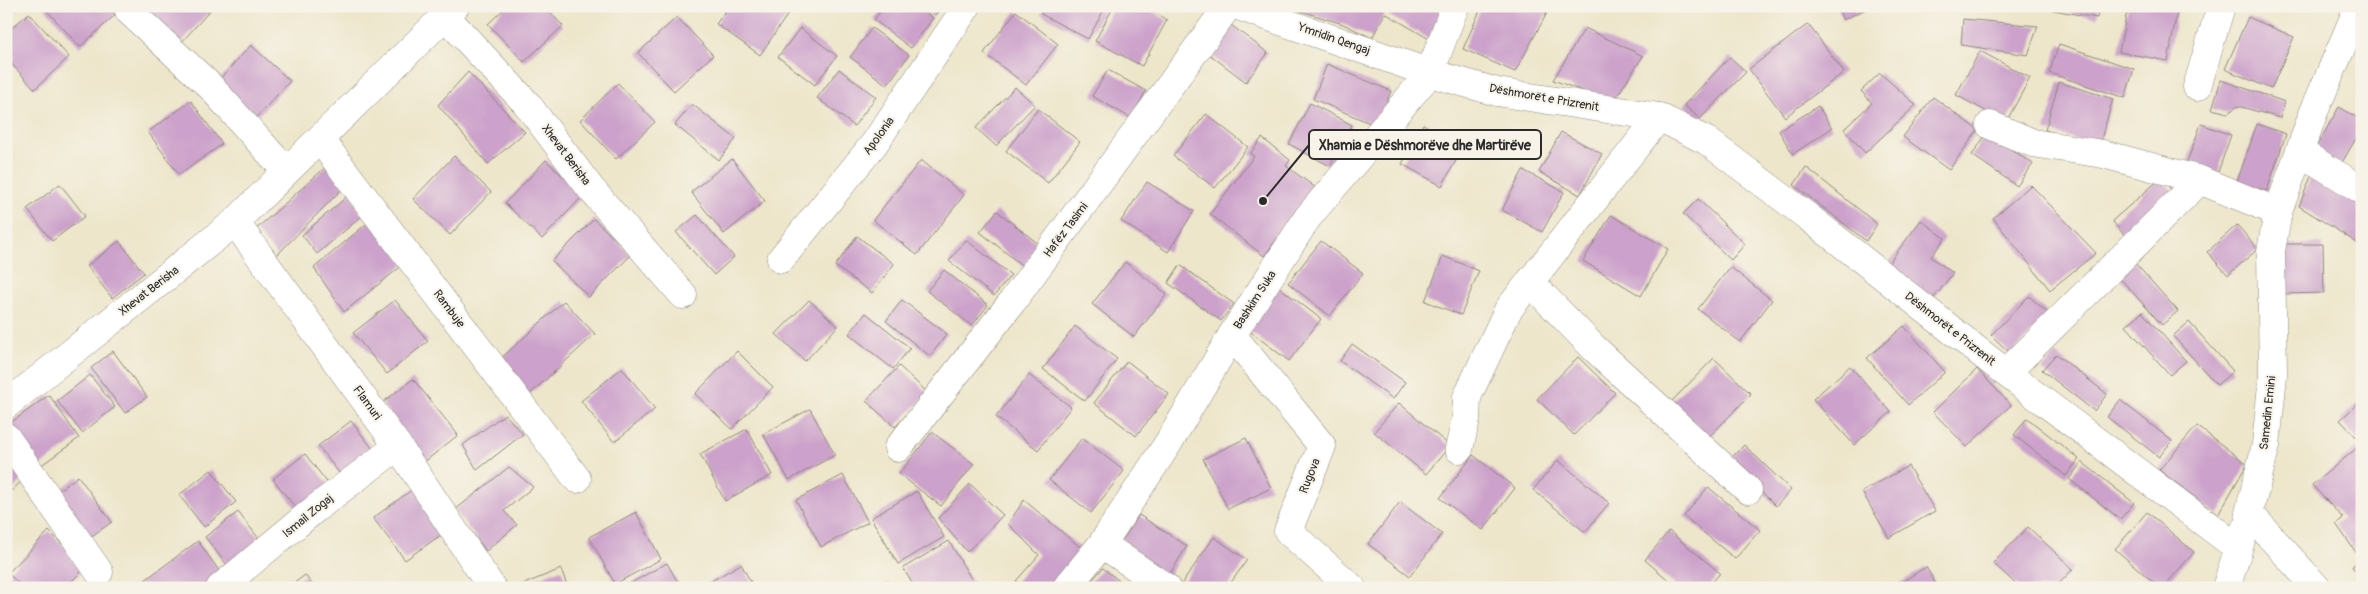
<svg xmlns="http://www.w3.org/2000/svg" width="2368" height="594" font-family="Pangolin,sans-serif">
  <rect width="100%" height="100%" fill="#f7f3e8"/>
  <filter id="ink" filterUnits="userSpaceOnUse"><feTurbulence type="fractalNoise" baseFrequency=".02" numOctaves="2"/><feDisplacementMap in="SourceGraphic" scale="10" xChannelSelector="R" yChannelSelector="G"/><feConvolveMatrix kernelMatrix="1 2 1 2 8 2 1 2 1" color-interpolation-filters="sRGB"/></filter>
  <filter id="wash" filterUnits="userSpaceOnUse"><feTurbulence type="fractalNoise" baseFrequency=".0096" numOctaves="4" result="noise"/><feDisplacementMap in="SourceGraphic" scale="20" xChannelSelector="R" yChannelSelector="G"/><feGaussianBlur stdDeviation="1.12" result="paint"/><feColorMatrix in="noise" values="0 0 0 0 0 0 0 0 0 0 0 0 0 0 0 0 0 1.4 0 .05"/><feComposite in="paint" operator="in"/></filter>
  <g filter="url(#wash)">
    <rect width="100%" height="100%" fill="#ede6cb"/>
    <g id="blocks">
      <g fill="#cca1cb">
        <path d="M 43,6 L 107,6 L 115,15 L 80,47 Z"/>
        <path d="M 143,6 L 214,6 L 179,45 Z"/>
        <path d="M 507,6 L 544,6 L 563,26 L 524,62 L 488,24 Z"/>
        <path d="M 729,6 L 784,6 L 790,11 L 760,55 L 716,24 Z"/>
        <path d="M 884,6 L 917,6 L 933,18 L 911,48 L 874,20 Z"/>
        <path d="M 923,6 L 942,6 L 935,15 Z"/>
        <path d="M 1045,6 L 1106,6 L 1088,39 L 1041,14 Z"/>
        <path d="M 1114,6 L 1143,6 L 1167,20 L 1142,66 L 1095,41 Z"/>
        <path d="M 1446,6 L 1431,40 L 1385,13 L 1372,38 L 1343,24 L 1288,7 Z"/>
        <path d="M 1482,6 L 1533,6 L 1547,13 L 1515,72 L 1463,49 Z"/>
        <path d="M 1837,6 L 1872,6 L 1843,20 Z"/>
        <path d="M 2048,6 L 2099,6 L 2097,18 L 2048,9 Z"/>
        <path d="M 2128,6 L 2178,6 L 2168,61 L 2119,52 Z"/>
        <path d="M 1016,11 L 1058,44 L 1026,85 L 984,53 Z"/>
        <path d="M 29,13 L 69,57 L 35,89 L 6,58 L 6,33 Z"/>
        <path d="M 677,17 L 713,55 L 674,91 L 638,53 Z"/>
        <path d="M 2248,17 L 2294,37 L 2271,89 L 2225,69 Z"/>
        <path d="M 1963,19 L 2038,26 L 2028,55 L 1961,45 Z"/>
        <path d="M 1808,24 L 1844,72 L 1785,117 L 1749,69 Z"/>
        <path d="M 1231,25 L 1268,53 L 1246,82 L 1209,54 Z"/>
        <path d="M 800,28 L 837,56 L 815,85 L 778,57 Z"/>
        <path d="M 872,28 L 909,55 L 887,85 L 850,57 Z"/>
        <path d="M 1585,28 L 1643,56 L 1613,102 L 1553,80 Z"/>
        <path d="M 2059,44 L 2134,69 L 2125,98 L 2049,73 Z"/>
        <path d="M 251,45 L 290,81 L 254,120 L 215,84 Z"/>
        <path d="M 1980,51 L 2030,78 L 2006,122 L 1956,95 Z"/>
        <path d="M 1730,57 L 1746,72 L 1700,119 L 1684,105 Z"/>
        <path d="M 1327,64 L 1391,91 L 1377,126 L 1313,99 Z"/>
        <path d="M 839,69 L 876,97 L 854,126 L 817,98 Z"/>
        <path d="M 1108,70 L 1146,91 L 1131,118 L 1092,96 Z"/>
        <path d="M 468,72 L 525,132 L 488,164 L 438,105 Z"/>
        <path d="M 1880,73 L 1916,105 L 1865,153 L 1844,129 L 1872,103 L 1861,91 Z"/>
        <path d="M 2221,80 L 2285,102 L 2280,118 L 2238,106 L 2228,113 L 2212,109 Z"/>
        <path d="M 2059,82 L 2113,99 L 2099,146 L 2045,130 Z"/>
        <path d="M 618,83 L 655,122 L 616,159 L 580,120 Z"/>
        <path d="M 1015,87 L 1035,105 L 996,146 L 976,128 Z"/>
        <path d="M 1933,97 L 1978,130 L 1949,170 L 1903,137 Z"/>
        <path d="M 191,101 L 222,144 L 179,175 L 148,132 Z"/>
        <path d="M 1310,103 L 1352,125 L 1330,166 L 1289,144 Z"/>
        <path d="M 692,104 L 736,139 L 719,160 L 675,125 Z"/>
        <path d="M 1818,106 L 1832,128 L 1793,154 L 1779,131 Z"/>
        <path d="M 2339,107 L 2362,120 L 2362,128 L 2340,166 L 2314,151 Z"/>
        <path d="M 1038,109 L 1080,142 L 1048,183 L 1006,151 Z"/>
        <path d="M 1206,114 L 1248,147 L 1215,188 L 1173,156 Z"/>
        <path d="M 1423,124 L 1464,146 L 1442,186 L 1402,164 Z"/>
        <path d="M 2201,124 L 2231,135 L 2218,172 L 2187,162 Z"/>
        <path d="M 2257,124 L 2286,134 L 2267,191 L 2237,182 Z"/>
        <path d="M 1561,132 L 1602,154 L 1580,195 L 1539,172 Z"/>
        <path d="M 1987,133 L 2033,164 L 2017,186 L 1972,155 Z"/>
        <path d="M 1262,138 L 1290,160 L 1286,166 L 1316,188 L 1264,256 L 1210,214 L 1254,156 L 1250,154 Z"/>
        <path d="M 454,156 L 491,192 L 450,235 L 413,199 Z"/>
        <path d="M 732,159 L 765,201 L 724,234 L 691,192 Z"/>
        <path d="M 546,160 L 583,196 L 542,239 L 505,203 Z"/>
        <path d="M 921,160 L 964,195 L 917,255 L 873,220 Z"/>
        <path d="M 327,166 L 344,187 L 277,255 L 255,230 Z"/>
        <path d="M 1806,167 L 1877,224 L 1866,241 L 1794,185 Z"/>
        <path d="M 2314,169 L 2362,200 L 2362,246 L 2299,206 Z"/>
        <path d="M 1523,170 L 1564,192 L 1542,232 L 1502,210 Z"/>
        <path d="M 2161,178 L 2175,194 L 2126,237 L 2112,221 Z"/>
        <path d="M 1147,182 L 1194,211 L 1168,252 L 1121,221 Z"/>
        <path d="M 60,184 L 85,216 L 52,241 L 27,209 Z"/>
        <path d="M 2031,185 L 2096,253 L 2050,290 L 1993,218 Z"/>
        <path d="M 351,193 L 362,216 L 317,254 L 302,235 Z"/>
        <path d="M 1698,199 L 1745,244 L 1731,260 L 1683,214 Z"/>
        <path d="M 997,211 L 1041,246 L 1024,267 L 980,232 Z"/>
        <path d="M 697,215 L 734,257 L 714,275 L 676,232 Z"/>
        <path d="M 1611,215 L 1668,249 L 1641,296 L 1583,261 Z"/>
        <path d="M 594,219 L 631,255 L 589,297 L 552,261 Z"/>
        <path d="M 371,220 L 404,264 L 344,312 L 314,268 Z"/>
        <path d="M 1921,220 L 1945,238 L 1931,257 L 1953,273 L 1934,298 L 1888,264 Z"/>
        <path d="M 2237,225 L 2258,249 L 2228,275 L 2207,252 Z"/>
        <path d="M 857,236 L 894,264 L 872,293 L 835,266 Z"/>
        <path d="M 966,240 L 1011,275 L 994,296 L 949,261 Z"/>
        <path d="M 119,241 L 144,273 L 112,298 L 87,266 Z"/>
        <path d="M 1321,241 L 1363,273 L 1330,316 L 1288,283 Z"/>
        <path d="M 2282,244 L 2323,244 L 2324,293 L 2283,294 Z"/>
        <path d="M 1443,256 L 1479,271 L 1461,315 L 1425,301 Z"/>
        <path d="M 1125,262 L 1167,294 L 1134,337 L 1092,304 Z"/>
        <path d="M 2134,262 L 2178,311 L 2162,325 L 2118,276 Z"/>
        <path d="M 1180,265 L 1234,304 L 1221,321 L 1168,283 Z"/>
        <path d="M 1730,267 L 1772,300 L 1740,342 L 1698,309 Z"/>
        <path d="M 944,270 L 988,305 L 972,326 L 927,291 Z"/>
        <path d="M 1279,287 L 1321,319 L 1289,361 L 1247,329 Z"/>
        <path d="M 2029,296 L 2049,314 L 2011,354 L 1991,335 Z"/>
        <path d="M 395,300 L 428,341 L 387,374 L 353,333 Z"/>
        <path d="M 809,300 L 838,326 L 805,361 L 776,334 Z"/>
        <path d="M 902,300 L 947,334 L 930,356 L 886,321 Z"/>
        <path d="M 564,301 L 595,334 L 528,396 L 497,362 Z"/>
        <path d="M 2142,312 L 2186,361 L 2170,375 L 2126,326 Z"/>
        <path d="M 866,313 L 910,348 L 893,369 L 849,334 Z"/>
        <path d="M 2189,322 L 2233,371 L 2217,385 L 2173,336 Z"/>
        <path d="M 1075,326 L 1117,359 L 1085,401 L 1043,369 Z"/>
        <path d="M 1904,326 L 1945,372 L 1908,405 L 1867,358 Z"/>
        <path d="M 1352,344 L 1405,382 L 1393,399 L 1340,361 Z"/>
        <path d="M 113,351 L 147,397 L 125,413 L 91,368 Z"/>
        <path d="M 737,351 L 773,387 L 732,429 L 695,394 Z"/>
        <path d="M 2056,354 L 2107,394 L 2094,411 L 2042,370 Z"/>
        <path d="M 1578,357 L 1615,393 L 1574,435 L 1537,399 Z"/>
        <path d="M 1714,358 L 1751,394 L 1709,437 L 1672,401 Z"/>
        <path d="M 1127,361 L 1169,394 L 1136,436 L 1094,403 Z"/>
        <path d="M 899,366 L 928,393 L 895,427 L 866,401 Z"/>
        <path d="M 1850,366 L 1891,412 L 1854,445 L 1813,399 Z"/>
        <path d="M 622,368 L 655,409 L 614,442 L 581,401 Z"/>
        <path d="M 1977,369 L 2011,405 L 1967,447 L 1933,412 Z"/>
        <path d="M 90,375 L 115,407 L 82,433 L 57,401 Z"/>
        <path d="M 1029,375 L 1071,407 L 1038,450 L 996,417 Z"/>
        <path d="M 413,379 L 458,435 L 423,463 L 382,403 Z"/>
        <path d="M 49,395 L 79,438 L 36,469 L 6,426 Z"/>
        <path d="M 2120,400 L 2172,441 L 2159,457 L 2107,417 Z"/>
        <path d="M 2362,400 L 2362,443 L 2340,420 Z"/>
        <path d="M 1399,403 L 1450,446 L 1426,474 L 1374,432 Z"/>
        <path d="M 810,409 L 835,455 L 789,480 L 763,434 Z"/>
        <path d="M 505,414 L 523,434 L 477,470 L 463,445 Z"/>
        <path d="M 2027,418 L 2079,459 L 2066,476 L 2014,435 Z"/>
        <path d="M 351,421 L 376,453 L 343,478 L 318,446 Z"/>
        <path d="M 2197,426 L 2247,464 L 2218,515 L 2159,470 Z"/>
        <path d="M 747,429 L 772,475 L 725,501 L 700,454 Z"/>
        <path d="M 932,432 L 974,464 L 941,506 L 899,474 Z"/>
        <path d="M 1082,438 L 1124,471 L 1091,513 L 1049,480 Z"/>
        <path d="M 1246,438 L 1271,488 L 1228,509 L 1203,459 Z"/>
        <path d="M 1744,445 L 1791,490 L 1776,506 L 1729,460 Z"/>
        <path d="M 2357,448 L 2362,453 L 2362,577 L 2352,567 L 2360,558 L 2336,524 L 2343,518 L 2312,485 Z"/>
        <path d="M 6,453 L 27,476 L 6,496 Z"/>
        <path d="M 305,454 L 330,486 L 298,511 L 273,479 Z"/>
        <path d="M 1473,455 L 1515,488 L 1483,530 L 1440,498 Z"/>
        <path d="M 1558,460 L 1609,503 L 1585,532 L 1533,490 Z"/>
        <path d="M 2082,462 L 2134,503 L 2120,519 L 2069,479 Z"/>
        <path d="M 1908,466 L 1935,511 L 1889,538 L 1862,492 Z"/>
        <path d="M 509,467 L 533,487 L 504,511 L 517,525 L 486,551 L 455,510 Z"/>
        <path d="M 211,470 L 236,502 L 204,527 L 179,495 Z"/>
        <path d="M 843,475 L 868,522 L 821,547 L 796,500 Z"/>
        <path d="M 78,476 L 112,522 L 90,537 L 57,492 Z"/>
        <path d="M 970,484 L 1003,515 L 967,552 L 938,518 Z"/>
        <path d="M 417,486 L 448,530 L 405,560 L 373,518 Z"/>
        <path d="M 1708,487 L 1760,530 L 1735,559 L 1684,516 Z"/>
        <path d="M 917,491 L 944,537 L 898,564 L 871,518 Z"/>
        <path d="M 1024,500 L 1081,548 L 1048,588 L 1025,588 L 1016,581 L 1039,555 L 1008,524 Z"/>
        <path d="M 1400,502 L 1442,534 L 1410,576 L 1368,544 Z"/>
        <path d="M 238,512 L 263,544 L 230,569 L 205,537 Z"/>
        <path d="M 636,512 L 661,559 L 615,584 L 589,537 Z"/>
        <path d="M 2147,512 L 2194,552 L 2163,588 L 2160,588 L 2115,549 Z"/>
        <path d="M 1139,515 L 1187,546 L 1168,577 L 1119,546 Z"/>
        <path d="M 2028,527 L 2073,569 L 2055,588 L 2020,588 L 1993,563 Z"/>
        <path d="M 49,531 L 86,567 L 65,588 L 23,588 L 8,573 Z"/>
        <path d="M 1669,531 L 1720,573 L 1708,588 L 1678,588 L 1645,560 Z"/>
        <path d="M 1214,537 L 1247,560 L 1227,588 L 1179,588 Z"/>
        <path d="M 198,541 L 225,579 L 213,588 L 134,588 Z"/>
        <path d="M 949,541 L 976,587 L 915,588 L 903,568 Z"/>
        <path d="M 667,563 L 681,588 L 622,588 Z"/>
        <path d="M 741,564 L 754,588 L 699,588 Z"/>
        <path d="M 1926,567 L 1938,588 L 1892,588 Z"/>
        <path d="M 1103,568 L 1128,588 L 1085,588 Z"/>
        <path d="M 561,569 L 568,588 L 514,588 Z"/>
        <path d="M 305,575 L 314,588 L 288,588 Z"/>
        <path d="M 6,578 L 16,588 L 6,588 Z"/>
        <path d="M 889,582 L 892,588 L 879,588 Z"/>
      </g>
    </g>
  </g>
  <g filter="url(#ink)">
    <use href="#blocks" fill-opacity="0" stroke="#8c887b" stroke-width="1"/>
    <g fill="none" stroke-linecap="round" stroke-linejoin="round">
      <defs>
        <g id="minor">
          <path d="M 1238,6 L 1430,73 L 1497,92 L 1659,117 L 1707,141 L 1807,216 L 2006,373 L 2238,548"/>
          <path d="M 129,11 L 210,86 L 286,171"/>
          <path d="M 446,17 L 527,104 L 591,189 L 683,295"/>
          <path d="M 2197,87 L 2221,6"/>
          <path d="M 1990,125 L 2033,143 L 2103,154 L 2197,179 L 2278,212"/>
          <path d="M 320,139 L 577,479"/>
          <path d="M 2300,152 L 2362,190"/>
          <path d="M 235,222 L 398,446 L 492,588"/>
          <path d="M 781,259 L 874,144 L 967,6"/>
          <path d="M 1530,282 L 1594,348 L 1748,490"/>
          <path d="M 1232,335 L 1322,446 L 1288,531 L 1352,588"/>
          <path d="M 2006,373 L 2200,180"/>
          <path d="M 6,437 L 99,572"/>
          <path d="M 898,448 L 1012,302 L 1228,6"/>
          <path d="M 1459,449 L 1466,419 L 1467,397 L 1508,310 L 1659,117"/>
          <path d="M 1102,544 L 1167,588"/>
          <path d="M 220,588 L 315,509 L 398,446"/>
          <path d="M 1066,588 L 1102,544 L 1169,442 L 1232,335 L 1308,217 L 1430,73 L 1455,6"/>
          <path d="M 2226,588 L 2244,531"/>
          <path d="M 2317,588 L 2249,513 L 2266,445 L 2273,375 L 2271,251 L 2278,212 L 2313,114 L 2359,6"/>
        </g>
        <path id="tertiary" d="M 6,405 L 235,222 L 455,6"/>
      </defs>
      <use href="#minor" stroke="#8c887b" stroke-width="29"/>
      <use href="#tertiary" stroke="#8c887b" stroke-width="29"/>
      <use href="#minor" stroke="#fff" stroke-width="28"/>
      <use href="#tertiary" stroke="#fff" stroke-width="28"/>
    </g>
  </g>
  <g text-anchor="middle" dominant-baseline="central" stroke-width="4" stroke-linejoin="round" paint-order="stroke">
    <g font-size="12" fill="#2b2b2b" stroke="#f7f3e8">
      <text transform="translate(1334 39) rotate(19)">Ymridin Qengaj</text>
      <text transform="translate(1544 98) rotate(10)">Dëshmorët e Prizrenit</text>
      <text transform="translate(879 136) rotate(-54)">Apolonia</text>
      <text transform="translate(566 155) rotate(53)">Xhevat Berisha</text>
      <text transform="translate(1066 230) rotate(-53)">Hafëz Tasimi</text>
      <text transform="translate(149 291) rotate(-38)">Xhevat Berisha</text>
      <text transform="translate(1255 300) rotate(-57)">Bashkim Suka</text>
      <text transform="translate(449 309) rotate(53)">Rambuje</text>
      <text transform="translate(1950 329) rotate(38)">Dëshmorët e Prizrenit</text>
      <text transform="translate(367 403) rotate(54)">Flamuri</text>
      <text transform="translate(2268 413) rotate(-84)">Samedin Emini</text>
      <text transform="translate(1310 476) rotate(-68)">Rugova</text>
      <text transform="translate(308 516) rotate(-39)">Ismail Zogaj</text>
    </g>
  </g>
  <path fill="none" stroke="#2b2b2b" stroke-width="2" d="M1263 201L1309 145"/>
  <circle fill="#2b2b2b" stroke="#f7f3e8" stroke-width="2" cx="1263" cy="201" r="5"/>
  <rect fill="#f7f3e8" stroke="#2b2b2b" stroke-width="2" x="1309" y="130" width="232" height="29" rx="5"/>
  <g font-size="14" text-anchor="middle" font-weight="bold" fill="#2b2b2b">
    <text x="1425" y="150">Xhamia e Dëshmorëve dhe Martirëve</text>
  </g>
  <rect width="2368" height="594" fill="none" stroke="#f7f3e8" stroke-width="25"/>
</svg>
